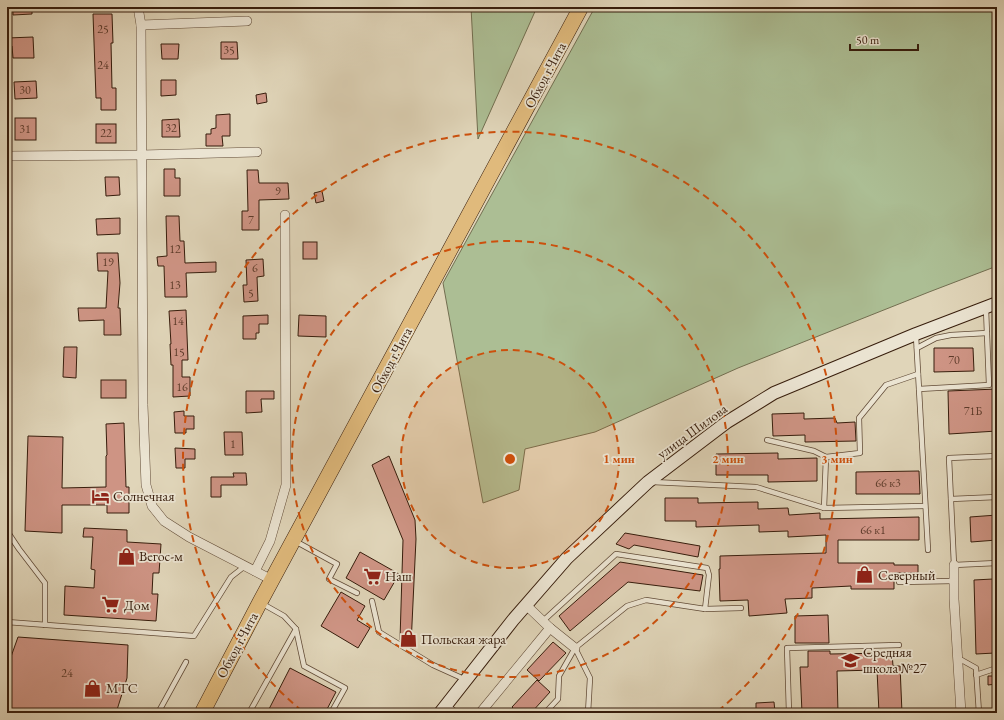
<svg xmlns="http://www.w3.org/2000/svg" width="1004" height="720" font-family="'EB Garamond',serif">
  <rect width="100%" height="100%" fill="#e0d5b9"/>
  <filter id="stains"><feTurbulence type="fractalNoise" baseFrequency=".005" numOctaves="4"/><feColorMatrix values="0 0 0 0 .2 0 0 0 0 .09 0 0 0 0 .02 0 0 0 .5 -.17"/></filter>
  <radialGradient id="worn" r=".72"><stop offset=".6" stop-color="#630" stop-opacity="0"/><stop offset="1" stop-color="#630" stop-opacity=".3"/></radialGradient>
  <g fill="#acbe94" stroke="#726e50">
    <path d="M 471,7 L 537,7 L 478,139 Z"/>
    <path d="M 595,7 L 997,7 L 997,266 L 929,292 L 738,368 L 595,432 L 525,449 L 519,490 L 483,503 L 443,283 Z"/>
  </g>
  <g fill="#ce9484" stroke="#371d0c">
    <path d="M 13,7 L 32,7 L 32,14 L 13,15 Z"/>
    <path d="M 93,14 L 112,14 L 113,43 L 111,43 L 112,88 L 116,88 L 116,110 L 101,110 L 101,98 L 96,98 Z"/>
    <path d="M 33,37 L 34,58 L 13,58 L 12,46 L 7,46 L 7,38 Z"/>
    <path d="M 221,42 L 237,42 L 238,59 L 221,59 Z"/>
    <path d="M 161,44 L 179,44 L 178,59 L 162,59 Z"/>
    <path d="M 161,80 L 176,80 L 176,95 L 161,96 Z"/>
    <path d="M 36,81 L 37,98 L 15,99 L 14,82 Z"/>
    <path d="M 266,93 L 267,102 L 257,104 L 256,95 Z"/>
    <path d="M 230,114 L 230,136 L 222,136 L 223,146 L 206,146 L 206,134 L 211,134 L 211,129 L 216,128 L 216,115 Z"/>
    <rect x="15" y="118" width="21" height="22"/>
    <path d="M 179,119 L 180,137 L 162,137 L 162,120 Z"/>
    <rect x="96" y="124" width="20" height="19"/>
    <path d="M 164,169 L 175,169 L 175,178 L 180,178 L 180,196 L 164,196 Z"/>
    <path d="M 247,170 L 258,170 L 259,183 L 288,183 L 289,199 L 259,200 L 259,230 L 242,230 L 242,211 L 248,211 Z"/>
    <path d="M 105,177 L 119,177 L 120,195 L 106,196 Z"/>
    <path d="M 322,191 L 324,201 L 316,203 L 314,193 Z"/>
    <path d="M 166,216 L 179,216 L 180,241 L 184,241 L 185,263 L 216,262 L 216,272 L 186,273 L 187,297 L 165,297 L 164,266 L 158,266 L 157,257 L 167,256 Z"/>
    <path d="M 120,218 L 120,234 L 97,235 L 96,219 Z"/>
    <rect x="303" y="242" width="14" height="17"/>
    <path d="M 97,253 L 118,253 L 120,283 L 118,308 L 120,308 L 121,335 L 104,335 L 104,320 L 79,321 L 78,308 L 106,308 L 108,271 L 98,271 Z"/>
    <path d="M 263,259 L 264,276 L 257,277 L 258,301 L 244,302 L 243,285 L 247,285 L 246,260 Z"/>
    <path d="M 186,310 L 188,360 L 182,360 L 182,377 L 190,377 L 190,396 L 173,397 L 173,365 L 171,365 L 170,344 L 171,344 L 169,311 Z"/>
    <path d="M 268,315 L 268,324 L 259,324 L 259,333 L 256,333 L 256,339 L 243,339 L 243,316 Z"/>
    <path d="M 299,315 L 326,316 L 326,337 L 298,336 Z"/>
    <path d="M 64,347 L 77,347 L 76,378 L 63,377 Z"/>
    <path d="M 934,348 L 973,348 L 974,371 L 934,372 Z"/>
    <rect x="101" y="380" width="25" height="18"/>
    <path d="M 997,389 L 997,431 L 949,434 L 948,391 Z"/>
    <path d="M 246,391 L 274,391 L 274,399 L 261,399 L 262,412 L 246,413 Z"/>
    <path d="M 184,411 L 184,416 L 194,416 L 194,429 L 186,429 L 186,433 L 175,433 L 174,412 Z"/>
    <path d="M 804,413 L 804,419 L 835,418 L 837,423 L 855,422 L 856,441 L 805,442 L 805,435 L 773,436 L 772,414 Z"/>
    <path d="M 124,423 L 126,487 L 129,487 L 129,513 L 107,513 L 107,505 L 62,505 L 62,533 L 25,531 L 28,436 L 63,437 L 62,488 L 106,487 L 106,456 L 107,455 L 106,424 Z"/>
    <path d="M 224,432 L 242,432 L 243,455 L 225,455 Z"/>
    <path d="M 175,448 L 195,449 L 195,459 L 185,459 L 185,468 L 176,468 Z"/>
    <path d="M 778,453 L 778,459 L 817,458 L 817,481 L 768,482 L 768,475 L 716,475 L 716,454 Z"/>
    <path d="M 389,456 L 415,520 L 416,539 L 411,645 L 400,640 L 403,540 L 372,465 Z"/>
    <path d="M 919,471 L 920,494 L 856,494 L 856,472 Z"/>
    <path d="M 233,473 L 246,473 L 247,485 L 221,485 L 221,497 L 211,497 L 211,477 L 234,477 Z"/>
    <path d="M 665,498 L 698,498 L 698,503 L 758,502 L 758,509 L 788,508 L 789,515 L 820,513 L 820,519 L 919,517 L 919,540 L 838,540 L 838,563 L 894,563 L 894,565 L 918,565 L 918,573 L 894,573 L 894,589 L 851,589 L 851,586 L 812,588 L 812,598 L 785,599 L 787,613 L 749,616 L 748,600 L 720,601 L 719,569 L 720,569 L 720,556 L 826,553 L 826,535 L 788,537 L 788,531 L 759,532 L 759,525 L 696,527 L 696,521 L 665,521 Z"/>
    <path d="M 997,515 L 997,540 L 971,542 L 970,517 Z"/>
    <path d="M 84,528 L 127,530 L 127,542 L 161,544 L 159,573 L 153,573 L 152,594 L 158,594 L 156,621 L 64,615 L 65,586 L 94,588 L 95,570 L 91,569 L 93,537 L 83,537 Z"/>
    <path d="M 625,533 L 700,546 L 698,557 L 634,545 L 629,549 L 616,544 Z"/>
    <path d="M 360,552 L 399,574 L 384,600 L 346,578 Z"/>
    <path d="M 620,562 L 703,575 L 700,591 L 628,582 L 570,631 L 559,616 Z"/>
    <path d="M 993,579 L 995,653 L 976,654 L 974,580 Z"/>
    <path d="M 341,592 L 365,606 L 357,620 L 370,628 L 358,648 L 321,626 Z"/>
    <path d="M 828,615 L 829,643 L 795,643 L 795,616 Z"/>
    <path d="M 18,637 L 128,645 L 127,678 L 116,713 L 19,713 L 7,707 L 7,668 Z"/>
    <path d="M 553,642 L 566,653 L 539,681 L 527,670 Z"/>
    <path d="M 808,651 L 830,651 L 830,654 L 892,653 L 893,666 L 900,666 L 902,713 L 879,713 L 877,670 L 837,671 L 838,713 L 802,713 L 800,667 L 808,667 Z"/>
    <path d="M 290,668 L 336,692 L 325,713 L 267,713 Z"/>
    <path d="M 988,676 L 996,676 L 996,684 L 988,685 Z"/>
    <path d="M 537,680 L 550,692 L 531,713 L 518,713 L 512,707 Z"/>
    <path d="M 774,702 L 775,712 L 756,713 L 756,703 Z"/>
  </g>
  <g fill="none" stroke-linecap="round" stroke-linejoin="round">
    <defs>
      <g id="service">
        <path d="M 916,336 L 928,550"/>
        <path d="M 917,348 L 936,338 L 951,335 L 987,333"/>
        <path d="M 919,389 L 989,385 L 986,309"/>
        <path d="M 767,440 L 814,451 L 826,457"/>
        <path d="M 997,456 L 949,458 L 954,565 L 997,563"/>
        <path d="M 652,482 L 756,487 L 824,508 L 925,506"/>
        <path d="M 951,499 L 997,497"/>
        <path d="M 824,508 L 826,457 L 860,453 L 859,418 L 886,385 L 918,374"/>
        <path d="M 7,521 L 9,490"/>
        <path d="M 7,531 L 19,549 L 45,583 L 45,625"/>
        <path d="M 295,541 L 337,564 L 329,579 L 357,593"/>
        <path d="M 899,582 L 954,581"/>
        <path d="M 372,601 L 379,632 L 433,665 L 464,679"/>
        <path d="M 261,603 L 284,616 L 296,629 L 304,666 L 345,688 L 331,713"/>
        <path d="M 543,621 L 616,554 L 707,568 L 709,575 L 705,609"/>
        <path d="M 7,622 L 194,636 L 231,577 L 245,566"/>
        <path d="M 575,648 L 590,678 L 588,713"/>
        <path d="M 958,658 L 976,668 L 979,713"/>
        <path d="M 976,675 L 997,668"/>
        <path d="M 158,713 L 186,662"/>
        <path d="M 249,713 L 296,629"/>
        <path d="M 545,713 L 558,699 L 559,676 L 575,648 L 627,606 L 646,600 L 705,609 L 741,608"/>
        <path d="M 789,713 L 787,648 L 899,645"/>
      </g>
      <g id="minor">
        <path d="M 138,7 L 141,25 L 143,405 L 146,485 L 152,506 L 164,521 L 189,537 L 272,580"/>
        <path d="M 141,25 L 247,21"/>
        <path d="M 7,156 L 141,155 L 257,152"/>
        <path d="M 954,565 L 954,599 L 961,713"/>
        <path d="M 255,571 L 270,541 L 286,485 L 285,215"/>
        <path d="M 526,605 L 550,628 L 575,648"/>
        <path d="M 445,707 L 454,713"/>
        <path d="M 480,713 L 550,628"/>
      </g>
      <path id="secondary" d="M 440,713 L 513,620 L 567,558 L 648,482 L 727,422 L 774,393 L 916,334 L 997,303"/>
      <path id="trunk" d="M 202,713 L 260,602 L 581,7"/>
    </defs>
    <use href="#service" stroke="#614b37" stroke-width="6"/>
    <use href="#minor" stroke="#614b37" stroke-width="10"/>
    <use href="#secondary" stroke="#371d0c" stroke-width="14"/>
    <use href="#trunk" stroke="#371d0c" stroke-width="16"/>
    <use href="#service" stroke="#ebe4d2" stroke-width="4.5"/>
    <use href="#minor" stroke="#ebe4d2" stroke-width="9"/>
    <use href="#secondary" stroke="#ebe4d2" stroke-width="12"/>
    <use href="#trunk" stroke="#e0ba7c" stroke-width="15"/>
  </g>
  <circle cx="510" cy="459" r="109" fill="#cd500c" fill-opacity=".12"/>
  <g fill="none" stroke="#cd500c" stroke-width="2" stroke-dasharray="7 5">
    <circle cx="510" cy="459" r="109"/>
    <circle cx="510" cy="459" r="218"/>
    <path d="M302 711A327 327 0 1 1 718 711"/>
  </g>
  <defs>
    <symbol id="hotel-bare" viewBox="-9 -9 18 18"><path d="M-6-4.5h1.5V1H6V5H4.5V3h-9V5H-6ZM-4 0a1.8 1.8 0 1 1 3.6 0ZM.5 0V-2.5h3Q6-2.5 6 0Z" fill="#8f2418" stroke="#ebe4d2" stroke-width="2.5" paint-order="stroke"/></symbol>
    <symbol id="shop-bare" viewBox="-9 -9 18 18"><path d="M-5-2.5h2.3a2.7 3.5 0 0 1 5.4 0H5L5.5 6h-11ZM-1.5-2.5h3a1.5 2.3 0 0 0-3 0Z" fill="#8f2418" stroke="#ebe4d2" stroke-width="2.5" paint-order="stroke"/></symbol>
    <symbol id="supermarket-bare" viewBox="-9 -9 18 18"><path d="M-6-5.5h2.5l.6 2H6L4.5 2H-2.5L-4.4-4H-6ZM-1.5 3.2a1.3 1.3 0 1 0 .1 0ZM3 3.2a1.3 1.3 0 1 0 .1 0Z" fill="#8f2418" stroke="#ebe4d2" stroke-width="2.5" paint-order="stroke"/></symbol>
    <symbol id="school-bare" viewBox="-9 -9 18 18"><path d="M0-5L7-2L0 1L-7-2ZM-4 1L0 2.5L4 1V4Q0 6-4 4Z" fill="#8f2418" stroke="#ebe4d2" stroke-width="2.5" paint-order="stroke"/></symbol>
  </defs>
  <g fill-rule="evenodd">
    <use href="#hotel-bare" x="88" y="484" width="25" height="25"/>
    <use href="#shop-bare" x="114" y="544" width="25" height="25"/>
    <use href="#shop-bare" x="852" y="562" width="25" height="25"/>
    <use href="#supermarket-bare" x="360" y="564" width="25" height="25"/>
    <use href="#supermarket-bare" x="98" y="592" width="25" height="25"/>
    <use href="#shop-bare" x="396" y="626" width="25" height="25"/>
    <use href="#school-bare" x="838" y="648" width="25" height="25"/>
    <use href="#shop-bare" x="80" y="676" width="25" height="25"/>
  </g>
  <g text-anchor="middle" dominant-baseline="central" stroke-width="3.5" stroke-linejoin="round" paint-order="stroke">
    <g font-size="12" fill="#5d3b2a">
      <text x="103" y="29">25</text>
      <text x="229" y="50">35</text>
      <text x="103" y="65">24</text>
      <text x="25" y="90">30</text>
      <text x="171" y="128">32</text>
      <text x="25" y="129">31</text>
      <text x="106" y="133">22</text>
      <text x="278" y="191">9</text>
      <text x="251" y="220">7</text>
      <text x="175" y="249">12</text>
      <text x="108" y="262">19</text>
      <text x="255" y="268">6</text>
      <text x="175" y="285">13</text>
      <text x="251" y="293">5</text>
      <text x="178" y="321">14</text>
      <text x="179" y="352">15</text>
      <text x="954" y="360">70</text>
      <text x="182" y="387">16</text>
      <text x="973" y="411">71Б</text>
      <text x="233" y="444">1</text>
      <text x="888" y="483">66 к3</text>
      <text x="873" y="530">66 к1</text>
      <text x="67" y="673">24</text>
    </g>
    <g font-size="14" fill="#371d0c" stroke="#ebe4d2">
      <text transform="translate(545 75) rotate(-62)">Обход г.Чита</text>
      <text transform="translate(391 360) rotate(-62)">Обход г.Чита</text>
      <text transform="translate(692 431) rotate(-36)">улица Шилова</text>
      <text transform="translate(237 645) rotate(-62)">Обход г.Чита</text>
    </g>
    <g font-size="14" fill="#371d0c" stroke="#ebe4d2" text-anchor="start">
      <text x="113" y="496">Солнечная</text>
      <text x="139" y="556">Вегос-м</text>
      <text x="878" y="575">Северный</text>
      <text x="385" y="576">Наш</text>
      <text x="124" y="605">Дом</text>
      <text x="421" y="639">Польская жара</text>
      <text x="863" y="652">Средняя<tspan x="863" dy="16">школа №27</tspan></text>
      <text x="106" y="688">МТС</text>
    </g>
  </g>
  <circle cx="510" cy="459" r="6" fill="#cd500c" stroke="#ebe4d2" stroke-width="2"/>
  <g font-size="12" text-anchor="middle" font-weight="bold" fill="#cd500c" stroke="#ebe4d2" stroke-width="3.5" stroke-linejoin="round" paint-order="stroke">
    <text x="619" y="463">1 мин</text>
    <text x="728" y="463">2 мин</text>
    <text x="837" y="463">3 мин</text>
  </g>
  <rect width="1004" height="720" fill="none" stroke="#e0d5b9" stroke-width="24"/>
  <rect x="8" y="8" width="988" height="704" fill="none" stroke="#371d0c" stroke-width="2"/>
  <rect x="12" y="12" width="980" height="696" fill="none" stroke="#371d0c"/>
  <path d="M850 44v6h68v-6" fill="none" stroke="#371d0c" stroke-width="2"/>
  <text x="856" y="44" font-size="12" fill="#371d0c" stroke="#ebe4d2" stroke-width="3" paint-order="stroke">50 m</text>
  <rect width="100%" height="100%" filter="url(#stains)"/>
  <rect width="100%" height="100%" fill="url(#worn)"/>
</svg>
